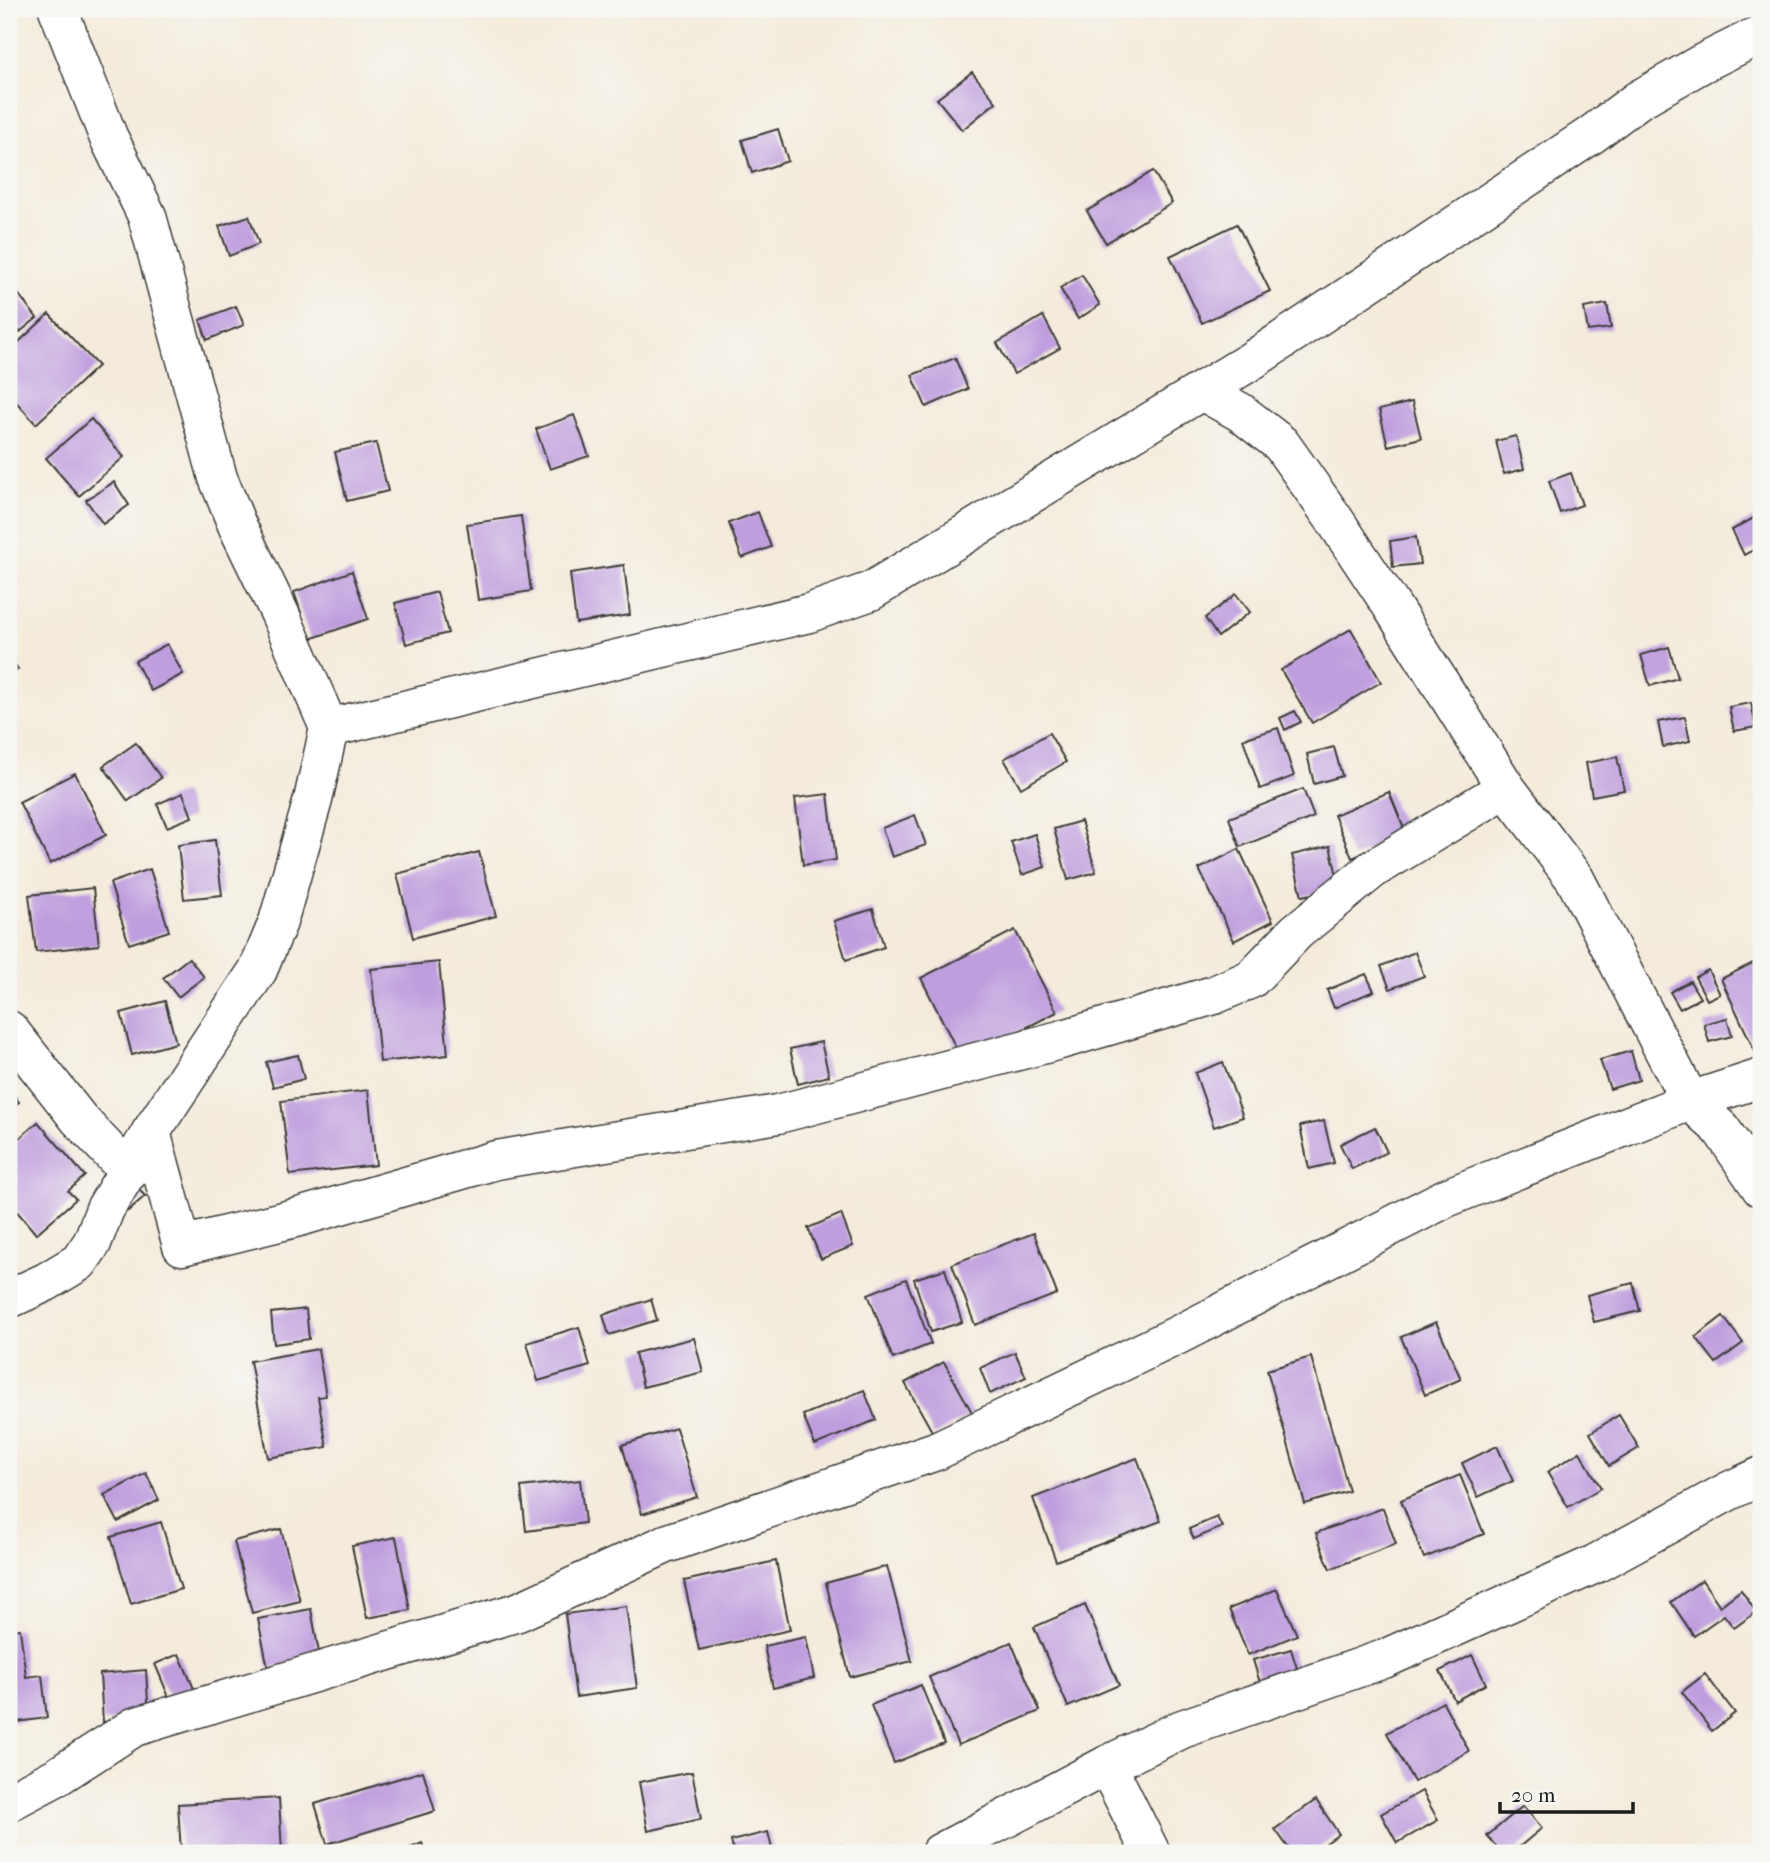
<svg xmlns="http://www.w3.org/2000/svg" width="1770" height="1862" font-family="'IM FELL French Canon',serif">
  <rect width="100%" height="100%" fill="#f6f6f2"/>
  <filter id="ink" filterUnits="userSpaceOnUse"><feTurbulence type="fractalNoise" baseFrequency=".0143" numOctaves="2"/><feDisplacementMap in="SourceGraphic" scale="14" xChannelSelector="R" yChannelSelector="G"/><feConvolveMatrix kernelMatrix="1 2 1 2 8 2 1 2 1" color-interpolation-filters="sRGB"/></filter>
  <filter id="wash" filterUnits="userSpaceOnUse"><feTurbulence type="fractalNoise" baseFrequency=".00686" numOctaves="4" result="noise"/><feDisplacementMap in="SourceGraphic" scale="28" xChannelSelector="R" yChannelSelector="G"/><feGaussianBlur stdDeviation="1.57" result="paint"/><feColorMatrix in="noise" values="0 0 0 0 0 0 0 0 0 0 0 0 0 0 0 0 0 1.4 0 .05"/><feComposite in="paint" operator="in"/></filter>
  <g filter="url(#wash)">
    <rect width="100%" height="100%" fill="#f4ebdb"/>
    <g id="blocks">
      <g fill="#bf9ede">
        <path d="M 972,72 L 996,102 L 962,130 L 937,99 Z"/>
        <path d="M 778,129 L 788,161 L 752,173 L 742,140 Z"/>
        <path d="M 1153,171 L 1172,203 L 1106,243 L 1087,211 Z"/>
        <path d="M 249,216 L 259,244 L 229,256 L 219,226 Z"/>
        <path d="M 1237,224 L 1270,291 L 1202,323 L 1170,256 Z"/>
        <path d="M 1082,275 L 1100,305 L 1078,319 L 1060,288 Z"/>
        <path d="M 9,282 L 37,318 L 9,341 Z"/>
        <path d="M 1607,304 L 1611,328 L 1588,331 L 1584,308 Z"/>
        <path d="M 236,306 L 244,325 L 207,340 L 200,320 Z"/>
        <path d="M 49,314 L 98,366 L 36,424 L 9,394 L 9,351 Z"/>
        <path d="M 1043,316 L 1060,348 L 1014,374 L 997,343 Z"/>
        <path d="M 955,358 L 968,389 L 926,407 L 912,375 Z"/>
        <path d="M 1412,402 L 1421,438 L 1388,446 L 1379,410 Z"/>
        <path d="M 574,415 L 589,456 L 550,469 L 536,429 Z"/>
        <path d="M 91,419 L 124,457 L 79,496 L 46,458 Z"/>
        <path d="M 1516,436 L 1524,469 L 1504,474 L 1496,441 Z"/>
        <path d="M 376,443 L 388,491 L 347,501 L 335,452 Z"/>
        <path d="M 1571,473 L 1582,505 L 1560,513 L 1549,481 Z"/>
        <path d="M 114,482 L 129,505 L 103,524 L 86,500 Z"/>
        <path d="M 758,512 L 771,547 L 742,558 L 729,523 Z"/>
        <path d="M 1761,514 L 1761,546 L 1744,555 L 1732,530 Z"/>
        <path d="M 521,516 L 531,591 L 478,600 L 467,524 Z"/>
        <path d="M 1416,537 L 1420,564 L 1393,567 L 1390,541 Z"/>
        <path d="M 624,565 L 630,615 L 576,623 L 570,573 Z"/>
        <path d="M 352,571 L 368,619 L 310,639 L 294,592 Z"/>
        <path d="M 437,592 L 448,633 L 406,644 L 395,603 Z"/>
        <path d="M 1236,594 L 1250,612 L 1218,637 L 1205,618 Z"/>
        <path d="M 1351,629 L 1381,682 L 1312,723 L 1281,670 Z"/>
        <path d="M 167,644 L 183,674 L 151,691 L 135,661 Z"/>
        <path d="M 1669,647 L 1678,678 L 1650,686 L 1641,655 Z"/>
        <path d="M 9,657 L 18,669 L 9,676 Z"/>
        <path d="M 1751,703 L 1756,727 L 1734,731 L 1729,707 Z"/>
        <path d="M 1295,711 L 1301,722 L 1285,730 L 1280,718 Z"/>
        <path d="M 1685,717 L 1690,741 L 1663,747 L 1658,722 Z"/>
        <path d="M 1278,728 L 1294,776 L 1260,789 L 1243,739 Z"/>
        <path d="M 1049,733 L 1066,762 L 1021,788 L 1004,759 Z"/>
        <path d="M 136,743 L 161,778 L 128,801 L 103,766 Z"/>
        <path d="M 1334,747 L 1342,776 L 1314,784 L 1307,754 Z"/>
        <path d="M 1617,757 L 1624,790 L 1592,796 L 1586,763 Z"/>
        <path d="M 75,773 L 106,835 L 50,864 L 19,802 Z"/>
        <path d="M 1303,789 L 1314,817 L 1240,847 L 1229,818 Z"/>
        <path d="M 1389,792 L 1407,836 L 1352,858 L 1334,815 Z"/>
        <path d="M 183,793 L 192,817 L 167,827 L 157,804 Z"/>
        <path d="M 828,794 L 836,860 L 803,865 L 795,798 Z"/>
        <path d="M 915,815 L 926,845 L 892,857 L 882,828 Z"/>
        <path d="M 1081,821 L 1096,872 L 1068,880 L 1054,829 Z"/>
        <path d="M 1035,834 L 1045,867 L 1022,875 L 1011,842 Z"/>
        <path d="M 215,840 L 222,895 L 184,899 L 178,845 Z"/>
        <path d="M 1330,846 L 1340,888 L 1302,896 L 1292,855 Z"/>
        <path d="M 1239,849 L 1273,921 L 1234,941 L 1199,869 Z"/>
        <path d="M 479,852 L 496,916 L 413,938 L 397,874 Z"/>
        <path d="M 150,869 L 169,931 L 129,944 L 110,883 Z"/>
        <path d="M 93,888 L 99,945 L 36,952 L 29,895 Z"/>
        <path d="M 873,909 L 884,947 L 846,960 L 834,921 Z"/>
        <path d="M 1015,930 L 1057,1012 L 962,1060 L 921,978 Z"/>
        <path d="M 1415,952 L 1424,976 L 1390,989 L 1381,966 Z"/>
        <path d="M 189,958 L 204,977 L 178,997 L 163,978 Z"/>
        <path d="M 1761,959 L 1761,1064 L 1721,979 Z"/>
        <path d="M 439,962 L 448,1055 L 380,1062 L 371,969 Z"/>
        <path d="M 1708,970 L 1720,994 L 1707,1000 L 1695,977 Z"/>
        <path d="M 1366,974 L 1374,991 L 1334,1008 L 1327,990 Z"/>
        <path d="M 1690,981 L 1700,998 L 1680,1009 L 1670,992 Z"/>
        <path d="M 165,1001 L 176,1043 L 132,1055 L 121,1013 Z"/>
        <path d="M 1727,1018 L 1732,1036 L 1709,1042 L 1704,1024 Z"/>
        <path d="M 821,1042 L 829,1076 L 798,1084 L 790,1049 Z"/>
        <path d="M 1631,1051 L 1639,1080 L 1610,1089 L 1600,1060 Z"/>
        <path d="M 298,1055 L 304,1079 L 273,1087 L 266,1062 Z"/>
        <path d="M 1223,1062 L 1243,1117 L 1214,1127 L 1195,1073 Z"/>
        <path d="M 9,1088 L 19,1102 L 9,1110 Z"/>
        <path d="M 368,1090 L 376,1165 L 290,1175 L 281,1101 Z"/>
        <path d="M 1324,1121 L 1334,1163 L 1309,1169 L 1300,1126 Z"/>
        <path d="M 38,1122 L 85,1176 L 68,1191 L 76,1199 L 36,1234 L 9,1202 L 9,1147 Z"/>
        <path d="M 1375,1127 L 1387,1152 L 1352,1169 L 1340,1144 Z"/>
        <path d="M 134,1184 L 145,1196 L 128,1211 L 117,1199 Z"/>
        <path d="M 841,1214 L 853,1246 L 821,1259 L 808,1228 Z"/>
        <path d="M 1034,1233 L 1057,1294 L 975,1325 L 952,1264 Z"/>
        <path d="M 945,1269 L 962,1322 L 931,1332 L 914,1279 Z"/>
        <path d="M 906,1279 L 931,1344 L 893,1359 L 868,1294 Z"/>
        <path d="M 1633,1283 L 1640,1311 L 1594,1322 L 1587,1295 Z"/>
        <path d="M 651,1299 L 657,1320 L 609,1335 L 603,1315 Z"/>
        <path d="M 306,1309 L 309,1339 L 274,1344 L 271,1313 Z"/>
        <path d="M 1723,1316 L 1743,1343 L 1716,1363 L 1696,1337 Z"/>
        <path d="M 1436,1322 L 1461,1379 L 1425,1395 L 1401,1337 Z"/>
        <path d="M 579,1327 L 590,1366 L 538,1381 L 527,1343 Z"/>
        <path d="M 694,1338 L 703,1372 L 643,1387 L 635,1353 Z"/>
        <path d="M 318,1349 L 326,1396 L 318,1397 L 327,1447 L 268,1458 L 250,1361 Z"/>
        <path d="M 1015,1352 L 1026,1377 L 990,1394 L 980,1368 Z"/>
        <path d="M 1311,1357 L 1349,1491 L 1305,1504 L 1267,1370 Z"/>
        <path d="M 944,1362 L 973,1414 L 934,1435 L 905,1383 Z"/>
        <path d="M 864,1390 L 876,1420 L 815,1445 L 803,1415 Z"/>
        <path d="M 1619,1415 L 1639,1448 L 1609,1466 L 1590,1433 Z"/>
        <path d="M 676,1428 L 697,1497 L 642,1514 L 622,1445 Z"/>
        <path d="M 1497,1446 L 1513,1481 L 1478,1497 L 1462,1463 Z"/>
        <path d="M 1580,1452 L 1601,1488 L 1568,1507 L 1547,1472 Z"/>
        <path d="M 1137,1458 L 1161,1521 L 1056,1561 L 1033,1498 Z"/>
        <path d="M 146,1473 L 159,1500 L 118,1522 L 104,1495 Z"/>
        <path d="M 1460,1475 L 1484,1534 L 1424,1558 L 1401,1500 Z"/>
        <path d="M 580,1480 L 585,1523 L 526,1531 L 521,1487 Z"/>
        <path d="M 1383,1508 L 1396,1544 L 1330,1569 L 1316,1533 Z"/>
        <path d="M 1217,1517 L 1222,1527 L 1194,1539 L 1189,1529 Z"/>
        <path d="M 161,1522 L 181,1589 L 131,1604 L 111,1537 Z"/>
        <path d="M 281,1529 L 300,1601 L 252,1613 L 234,1541 Z"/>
        <path d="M 396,1537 L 410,1610 L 367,1618 L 352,1546 Z"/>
        <path d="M 776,1561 L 790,1630 L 699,1650 L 684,1581 Z"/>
        <path d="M 887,1566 L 912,1661 L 850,1677 L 826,1583 Z"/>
        <path d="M 1702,1580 L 1720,1606 L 1741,1590 L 1756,1612 L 1734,1628 L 1724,1615 L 1694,1636 L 1671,1602 Z"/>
        <path d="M 1277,1589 L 1297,1635 L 1248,1655 L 1229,1609 Z"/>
        <path d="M 1085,1605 L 1119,1685 L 1068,1707 L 1034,1627 Z"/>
        <path d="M 626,1606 L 637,1688 L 576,1697 L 565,1614 Z"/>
        <path d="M 311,1609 L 320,1658 L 268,1668 L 258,1619 Z"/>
        <path d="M 20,1629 L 26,1677 L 42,1675 L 47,1718 L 9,1723 L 9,1630 Z"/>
        <path d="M 806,1637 L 814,1678 L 773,1688 L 764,1646 Z"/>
        <path d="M 1011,1642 L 1040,1711 L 958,1745 L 929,1677 Z"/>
        <path d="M 1291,1649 L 1299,1675 L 1261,1686 L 1253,1660 Z"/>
        <path d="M 179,1654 L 195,1691 L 171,1702 L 155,1664 Z"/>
        <path d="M 1472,1655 L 1486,1684 L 1455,1701 L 1440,1671 Z"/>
        <path d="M 146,1670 L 149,1718 L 103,1722 L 100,1674 Z"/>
        <path d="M 1705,1674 L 1735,1713 L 1712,1731 L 1682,1692 Z"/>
        <path d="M 921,1685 L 944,1743 L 894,1763 L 871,1705 Z"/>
        <path d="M 1443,1702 L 1469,1751 L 1414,1782 L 1387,1733 Z"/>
        <path d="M 423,1771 L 435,1811 L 327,1844 L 315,1804 Z"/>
        <path d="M 692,1772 L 701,1819 L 648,1831 L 639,1782 Z"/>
        <path d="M 1422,1791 L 1438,1820 L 1397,1843 L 1381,1814 Z"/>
        <path d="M 279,1798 L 282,1853 L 181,1853 L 178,1804 Z"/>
        <path d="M 1316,1800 L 1339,1834 L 1312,1853 L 1292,1853 L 1275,1829 Z"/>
        <path d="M 1523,1806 L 1542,1828 L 1512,1853 L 1502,1853 L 1487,1836 Z"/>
        <path d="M 9,1830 L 20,1853 L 9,1853 Z"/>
        <path d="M 768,1832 L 773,1853 L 734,1853 L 731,1841 Z"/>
        <path d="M 422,1843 L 426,1853 L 399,1853 Z"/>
        <path d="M 842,1845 L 843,1853 L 819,1853 L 818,1850 Z"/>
      </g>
    </g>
  </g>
  <g filter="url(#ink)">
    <use href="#blocks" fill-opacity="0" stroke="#3c3b39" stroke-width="2"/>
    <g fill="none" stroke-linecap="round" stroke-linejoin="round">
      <defs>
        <g id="street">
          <path d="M 1202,391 L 1240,412 L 1281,444 L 1334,519 L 1391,605 L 1506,788 L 1575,879 L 1690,1101 L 1721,1129 L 1761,1188"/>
          <path d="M 329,728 L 809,613 L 871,591 L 1251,361 L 1591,135 L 1638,100 L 1701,64 L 1761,34"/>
          <path d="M 9,1030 L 79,1119 L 129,1172"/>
          <path d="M 151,1132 L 182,1246 L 299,1217 L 496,1160 L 778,1114 L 1060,1040 L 1214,995 L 1251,979 L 1296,932 L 1373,869 L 1506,788"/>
          <path d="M 9,1299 L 46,1282 L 79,1262 L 92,1243 L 105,1209 L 151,1132 L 258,970 L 278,922 L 313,800 L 329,728 L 280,614 L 237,525 L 218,478 L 147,216 L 108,136 L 58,9"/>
          <path d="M 1107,1765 L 1151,1853"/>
          <path d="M 9,1802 L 58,1776 L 134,1727 L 518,1612 L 666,1544 L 936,1451 L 1178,1335 L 1446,1198 L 1690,1101 L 1761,1078"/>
          <path d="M 940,1853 L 1107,1765 L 1182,1729 L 1384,1659 L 1595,1564 L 1729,1491 L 1761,1476"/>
        </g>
      </defs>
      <use href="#street" stroke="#3c3b39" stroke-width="41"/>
      <use href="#street" stroke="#fff" stroke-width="38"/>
    </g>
  </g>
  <rect width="1770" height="1862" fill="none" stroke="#f6f6f2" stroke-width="35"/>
  <path d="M1500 1802v10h133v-10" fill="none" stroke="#1c1c1c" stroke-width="3.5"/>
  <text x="1511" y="1802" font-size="21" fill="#1c1c1c" stroke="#f6f6f2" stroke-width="5" paint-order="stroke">20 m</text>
</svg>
